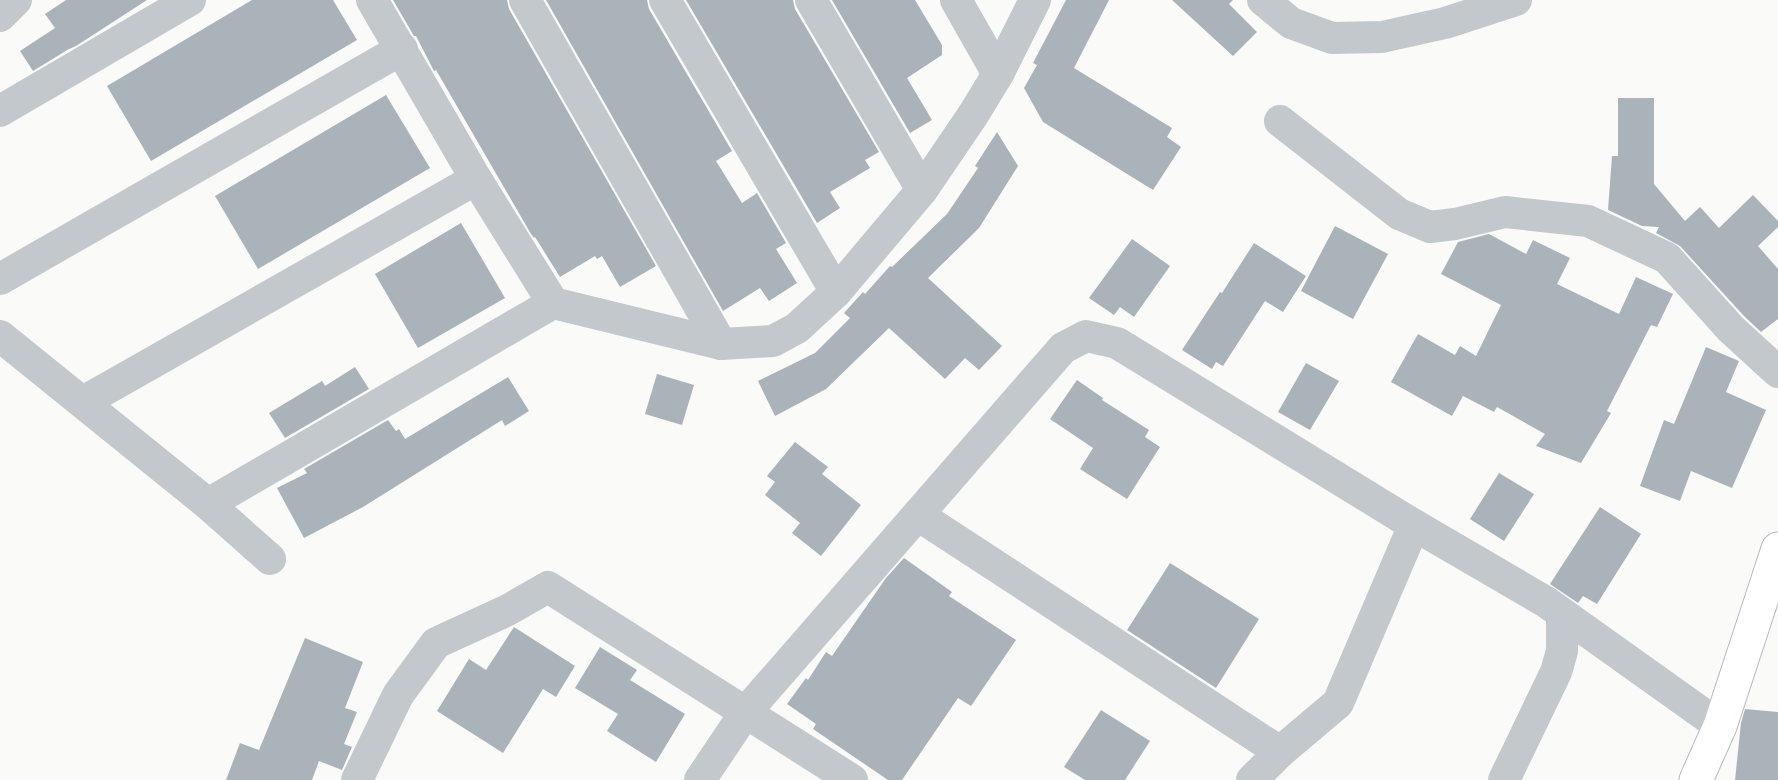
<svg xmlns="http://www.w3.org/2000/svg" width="1778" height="780" font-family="Manrope,sans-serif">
  <rect width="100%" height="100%" fill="#fafaf8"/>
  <g fill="#aab3b9">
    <path d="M 66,0 L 147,0 L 76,46 L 69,49 L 33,71 L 20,51 L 55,28 L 45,14 Z"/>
    <path d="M 252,0 L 333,0 L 357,40 L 151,161 L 107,86 Z"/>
    <path d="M 393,0 L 507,0 L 509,9 L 656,266 L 620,287 L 602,256 L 597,259 L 595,256 L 560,277 L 535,237 L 534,238 L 531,234 L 436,70 L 434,71 L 416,36 L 414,36 Z"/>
    <path d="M 546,0 L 647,0 L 649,9 L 732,151 L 716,161 L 742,203 L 757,193 L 786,243 L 776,249 L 797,283 L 769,301 L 760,288 L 723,311 Z"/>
    <path d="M 686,0 L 793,0 L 795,9 L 879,152 L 865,160 L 870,168 L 830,192 L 840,208 L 817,223 Z"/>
    <path d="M 832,0 L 915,0 L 942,45 L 942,55 L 907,78 L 932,120 L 910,133 Z"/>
    <path d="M 1066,0 L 1109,0 L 1074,68 L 1172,128 L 1167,137 L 1181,147 L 1153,190 L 1043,122 L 1024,88 L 1037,65 L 1033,63 Z"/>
    <path d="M 1172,0 L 1233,0 L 1229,4 L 1257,32 L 1233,56 Z"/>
    <path d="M 386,95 L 430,168 L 258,269 L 215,196 Z"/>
    <path d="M 1618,98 L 1654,98 L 1654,184 L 1685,221 L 1700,207 L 1719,228 L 1753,195 L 1778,221 L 1778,227 L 1758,246 L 1778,269 L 1778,319 L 1761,332 L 1744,316 L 1680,246 L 1656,233 L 1659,227 L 1642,226 L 1608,210 L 1612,156 L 1618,156 Z"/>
    <path d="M 997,132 L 1018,166 L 979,228 L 928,278 L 1002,346 L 979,370 L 965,358 L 945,379 L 889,328 L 826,389 L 775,416 L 758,381 L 815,353 L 850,318 L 844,313 L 863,292 L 865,294 L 890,266 L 892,267 L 947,214 L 978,168 L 975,166 Z"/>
    <path d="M 461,223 L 505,298 L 418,348 L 375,274 Z"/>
    <path d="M 1335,226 L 1388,254 L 1353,319 L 1301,291 Z"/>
    <path d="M 1489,234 L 1526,254 L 1533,240 L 1570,258 L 1557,284 L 1619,314 L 1636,277 L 1673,294 L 1657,327 L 1651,325 L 1607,411 L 1611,413 L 1581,463 L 1536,446 L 1545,434 L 1497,407 L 1494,412 L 1463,396 L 1452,416 L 1391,382 L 1418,334 L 1455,355 L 1460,346 L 1476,356 L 1501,305 L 1441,274 L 1458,242 Z"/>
    <path d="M 1132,239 L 1170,266 L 1134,317 L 1120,307 L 1114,315 L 1089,298 Z"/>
    <path d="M 1254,243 L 1306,276 L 1283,312 L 1265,301 L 1223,366 L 1216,362 L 1212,369 L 1182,350 L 1220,292 L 1222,293 Z"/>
    <path d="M 1706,347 L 1739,361 L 1726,392 L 1766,410 L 1732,488 L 1691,471 L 1680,501 L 1640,486 L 1664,420 L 1674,424 Z"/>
    <path d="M 1306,363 L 1339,381 L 1310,430 L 1278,412 Z"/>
    <path d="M 355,367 L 369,389 L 285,438 L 269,413 L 322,381 L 325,386 Z"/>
    <path d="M 657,374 L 694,385 L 682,425 L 645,414 Z"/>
    <path d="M 508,377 L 529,411 L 505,426 L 502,420 L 363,507 L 304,538 L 277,488 L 307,473 L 304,469 L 388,420 L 396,431 L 399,429 L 405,439 Z"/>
    <path d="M 1077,380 L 1103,398 L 1102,400 L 1149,430 L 1145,437 L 1160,447 L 1127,499 L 1080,469 L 1093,448 L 1050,419 Z"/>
    <path d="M 795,442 L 828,467 L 822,474 L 861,505 L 821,556 L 792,533 L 800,523 L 765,495 L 775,482 L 767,476 Z"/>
    <path d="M 1499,473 L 1534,494 L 1504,541 L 1470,519 Z"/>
    <path d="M 1600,507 L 1641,534 L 1597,604 L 1583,596 L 1578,603 L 1550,584 Z"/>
    <path d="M 904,558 L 952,592 L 949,596 L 1016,640 L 971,706 L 958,698 L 902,780 L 888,780 L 813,729 L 816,724 L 787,704 L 806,678 L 808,680 L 826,652 L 832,656 L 886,578 Z"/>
    <path d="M 1170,563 L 1259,619 L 1216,688 L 1127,630 Z"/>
    <path d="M 514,627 L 575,666 L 556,697 L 543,689 L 503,753 L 437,711 L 469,659 L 486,670 Z"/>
    <path d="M 305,638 L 363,662 L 345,708 L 357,712 L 344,744 L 352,747 L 342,770 L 319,761 L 312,780 L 226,780 L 240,743 L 259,750 Z"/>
    <path d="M 600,647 L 637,670 L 630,680 L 685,714 L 656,762 L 607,731 L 618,714 L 575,688 Z"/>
    <path d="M 1745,709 L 1778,712 L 1778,780 L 1735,780 L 1741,723 Z"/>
    <path d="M 1101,710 L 1150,741 L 1125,780 L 1085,780 L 1064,767 Z"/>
  </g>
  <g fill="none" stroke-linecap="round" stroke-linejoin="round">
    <defs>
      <path id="secondary" d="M 1696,780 L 1720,726 L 1778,549"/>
    </defs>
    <use href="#secondary" stroke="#b3babf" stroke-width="35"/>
    <g stroke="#c3c8cc" stroke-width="32">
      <path d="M 372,0 L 476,179 L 553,303 L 721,344 L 773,341 L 797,328 L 836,292 L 922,190 L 973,115 L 998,74 L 1035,0"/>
      <path d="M 525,0 L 721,344"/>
      <path d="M 665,0 L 836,292"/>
      <path d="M 811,0 L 922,190"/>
      <path d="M 956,0 L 998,74"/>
      <path d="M 1263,0 L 1291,23 L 1332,38 L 1382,37 L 1445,23 L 1516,0"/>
      <path d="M 0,16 L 16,0"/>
      <path d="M 0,111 L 190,0"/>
      <path d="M 1280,121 L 1399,214 L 1430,227 L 1455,224 L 1505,212 L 1588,221 L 1667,258 L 1731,329 L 1778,372"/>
      <path d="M 0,279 L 402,49"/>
      <path d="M 0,336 L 208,504 L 270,559"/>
      <path d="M 83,402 L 476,179"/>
      <path d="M 208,504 L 553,303"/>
      <path d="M 918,515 L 1280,752"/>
      <path d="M 357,780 L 398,695 L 436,643 L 508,610 L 548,587 L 852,780"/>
      <path d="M 700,780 L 745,713 L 1063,348 L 1086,336 L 1117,343 L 1414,525 L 1546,602 L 1720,726"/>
      <path d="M 1252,780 L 1280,752 L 1338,703 L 1414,525"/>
      <path d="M 1504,780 L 1556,672 L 1562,651 L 1562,615"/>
    </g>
    <use href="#secondary" stroke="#fff" stroke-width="33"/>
  </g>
</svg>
